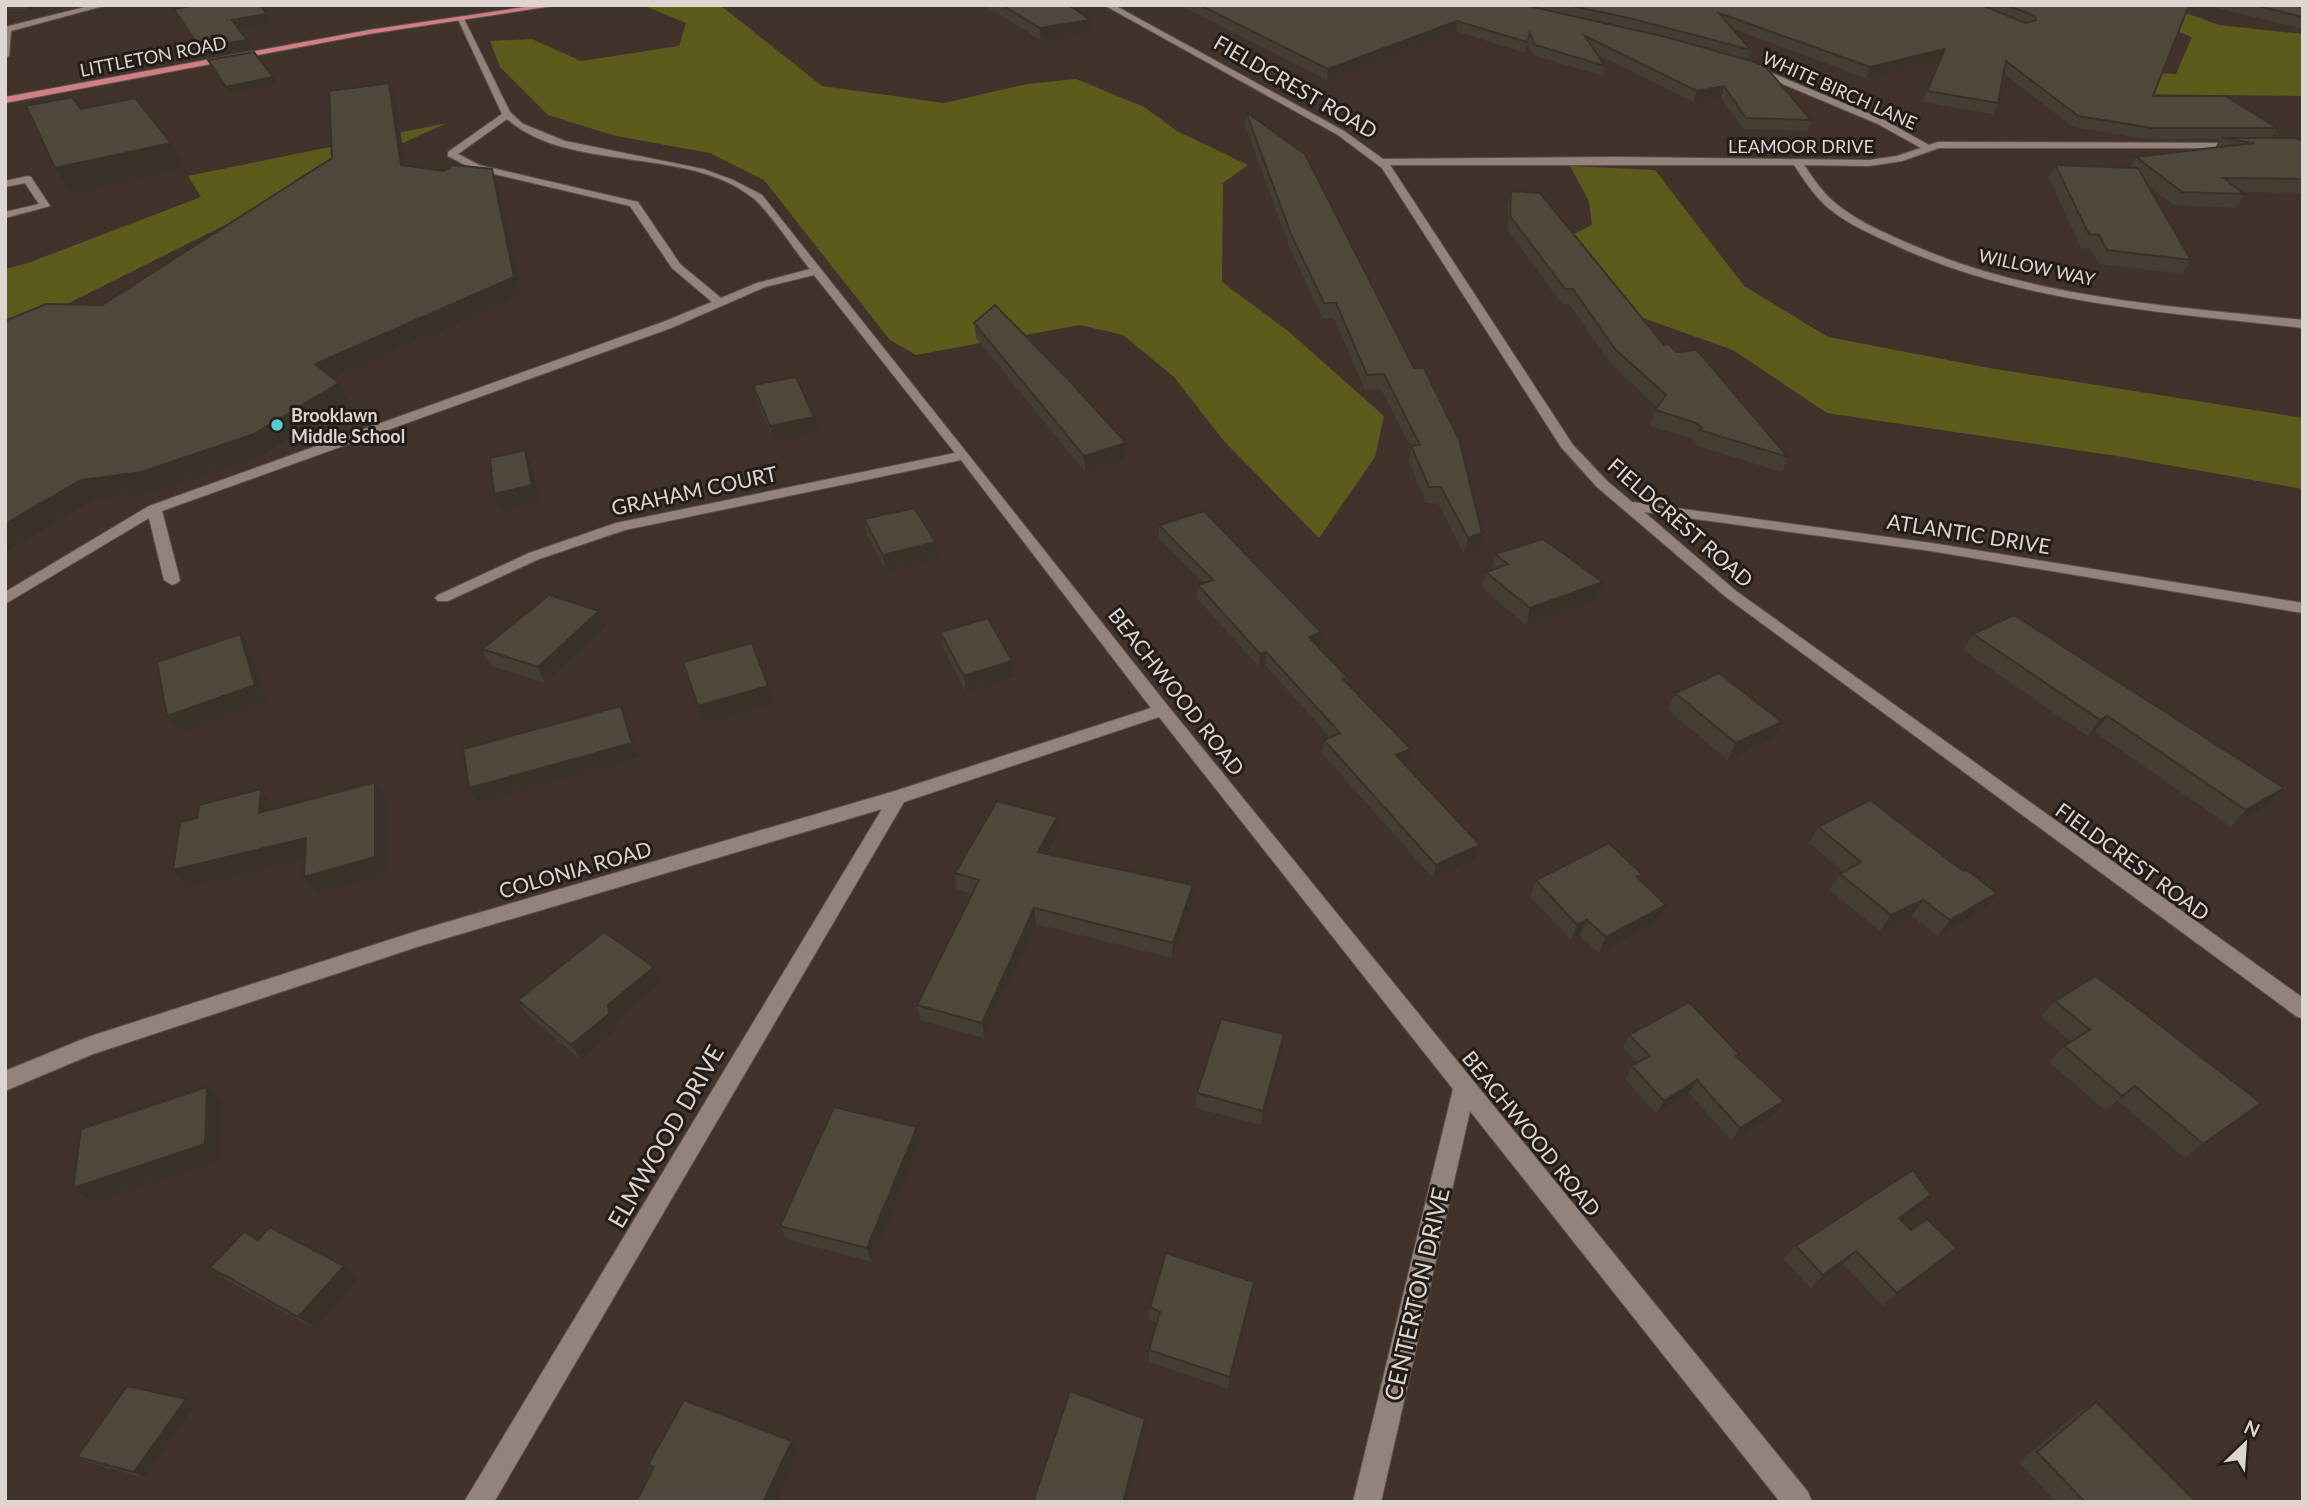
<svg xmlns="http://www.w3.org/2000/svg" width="2308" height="1507" font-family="Lato,sans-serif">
  <rect width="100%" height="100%" fill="#41332c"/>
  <g fill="#5d5b1c">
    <path d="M 720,5 L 822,86 L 944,103 L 1027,84 L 1076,79 L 1144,107 L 1177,131 L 1248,165 L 1223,183 L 1222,282 L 1288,331 L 1384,416 L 1375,457 L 1319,538 L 1224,441 L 1174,377 L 1123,335 L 1080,325 L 916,355 L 890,340 L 764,180 L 710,153 L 616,136 L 548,115 L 500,67 L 490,41 L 532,39 L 581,61 L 679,46 L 686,23 L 645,6 Z"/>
    <path d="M 2110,5 L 2163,5 L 2219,25 L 2303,34 L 2303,96 L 2124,94 L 2072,68 L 2176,74 L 2192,37 Z"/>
    <path d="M 447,123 L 257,209 L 5,335 L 5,269 L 28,263 L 201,197 L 188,176 Z"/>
    <path d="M 1570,166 L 1655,170 L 1744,286 L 1828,337 L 1989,368 L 2303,418 L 2303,489 L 2117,456 L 1827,413 L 1733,350 L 1643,318 L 1586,282 L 1556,243 L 1592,225 L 1589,201 Z"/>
  </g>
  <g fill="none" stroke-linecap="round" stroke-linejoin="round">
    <defs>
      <g id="minor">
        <path d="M 93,5 L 107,5 L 11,31 L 9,56 L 5,58 L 5,27 Z"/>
        <path d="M 1104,5 L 1114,5 L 1344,131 L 1383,159 L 1616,157 L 1869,160 L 1897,156 L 1921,148 L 1878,124 L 1747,69 L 1750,64 L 1884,120 L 1929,145 L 1938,142 L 2243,143 L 2245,145 L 2240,148 L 1939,148 L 1902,161 L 1869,166 L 1804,165 C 1813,178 1822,192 1834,202 C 1854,219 1880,231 1903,241 C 2028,298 2168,306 2303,320 L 2303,328 C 2166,312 2023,304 1897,246 C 1873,235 1847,224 1827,207 C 1814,195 1804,180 1794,165 L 1390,165 L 1573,445 L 1607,481 L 1632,502 L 1931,543 L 2303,603 L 2303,613 L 1931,551 L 1644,512 L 1736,591 L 2303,998 L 2303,1019 L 2296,1016 L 1726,597 L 1597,487 L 1561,447 L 1382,168 L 1338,135 Z"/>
        <path d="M 457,17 L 464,19 L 510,112 L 523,124 L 565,141 L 703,169 L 733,180 L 762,195 L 1168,706 L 1808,1492 L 1812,1502 L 1780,1502 L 1470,1111 L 1381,1502 L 1353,1502 L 1453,1089 L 1159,717 L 904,802 L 494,1502 L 464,1502 L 882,809 L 420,946 L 93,1054 L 5,1091 L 5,1071 L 88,1037 L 420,930 L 895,791 L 1151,708 L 961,460 L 625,530 L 539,559 L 448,601 L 438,601 L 435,598 L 438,595 L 529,553 L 616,523 L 955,453 L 814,275 L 765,287 L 671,328 L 162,511 L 180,580 L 177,583 L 172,585 L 164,580 L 149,518 L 5,604 L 5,592 L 149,506 L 663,322 L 712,302 L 672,268 L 630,206 L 473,169 L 448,156 L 448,152 L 502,114 ZM 507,119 C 570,174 687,145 753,198 C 771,213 794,250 810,269 L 757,283 L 721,298 L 680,264 L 638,202 L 479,165 L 458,154 Z"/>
        <path d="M 28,176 L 31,177 L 50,206 L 5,218 L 5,212 L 39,204 L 25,183 L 5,187 L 5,181 Z"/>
      </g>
      <path id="major" d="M 538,5 L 559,5 L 369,34 L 5,103 L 5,97 L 369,30 Z"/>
    </defs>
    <use href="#minor" stroke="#5e524d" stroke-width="2"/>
    <use href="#major" stroke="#5e524d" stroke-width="2"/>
    <use href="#minor" fill="#94837c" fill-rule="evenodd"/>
    <use href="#major" fill="#d27e85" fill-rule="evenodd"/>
  </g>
  <g fill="#453e33">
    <path d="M 5,5 L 43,5 L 27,9 L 5,9 Z"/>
    <path d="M 984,5 L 1069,5 L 1091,32 L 1041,40 Z"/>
    <path d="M 1180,5 L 2189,5 L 2153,96 L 2277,128 L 2271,138 L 2303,142 L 2303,193 L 2241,192 L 2244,194 L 2236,208 L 2174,205 L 2147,185 L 2191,260 L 2183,274 L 2099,264 L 2091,249 L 2081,248 L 2049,178 L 2055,165 L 2130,168 L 2136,157 L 2215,148 L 2220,139 L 2146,139 L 2073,127 L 2004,74 L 1998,103 L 1993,114 L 1922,102 L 1940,59 L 1866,78 L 1733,29 L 1751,50 L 1748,60 L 1811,120 L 1807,131 L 1743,129 L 1721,97 L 1694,102 L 1597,54 L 1605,66 L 1603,76 L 1533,55 L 1528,43 L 1525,53 L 1456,31 L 1327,80 Z"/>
    <path d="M 2206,5 L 2303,5 L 2303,29 Z"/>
    <path d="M 174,9 L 271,23 L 239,29 L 251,49 L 205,57 L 179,18 Z"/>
    <path d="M 1246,112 L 1479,549 L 1464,554 L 1438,503 L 1426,503 L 1409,461 L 1411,448 L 1381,389 L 1365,390 L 1334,318 L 1322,318 L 1290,248 L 1245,125 Z"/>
    <path d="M 1511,191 L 1664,345 L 1788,457 L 1782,472 L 1695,445 L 1696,442 L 1691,438 L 1650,426 L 1655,410 L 1657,407 L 1611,364 L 1569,304 L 1562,304 L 1508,230 L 1508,205 Z"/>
    <path d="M 974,323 L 1126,459 L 1085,472 L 976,338 Z"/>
    <path d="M 753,385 L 818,432 L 774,441 L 757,400 Z"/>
    <path d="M 864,519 L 936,542 L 938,558 L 886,571 L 867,535 Z"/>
    <path d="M 1159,525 L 1320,645 L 1318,646 L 1348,678 L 1347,683 L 1411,749 L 1408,762 L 1404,764 L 1476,858 L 1433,878 L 1322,753 L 1324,740 L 1330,737 L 1265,665 L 1259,667 L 1197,598 L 1198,585 L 1203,583 L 1159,538 Z"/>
    <path d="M 1495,554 L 1598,599 L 1526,625 L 1482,588 L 1486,572 L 1492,569 Z"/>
    <path d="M 606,627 L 545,683 L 491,666 L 482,649 Z"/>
    <path d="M 940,632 L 1012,661 L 1014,677 L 966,692 L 943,648 Z"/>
    <path d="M 1973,634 L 2269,804 L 2231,827 L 2095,732 L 2088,736 L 1963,650 Z"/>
    <path d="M 1675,693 L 1774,738 L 1728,760 L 1668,710 Z"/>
    <path d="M 1057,817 L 1058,833 L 1047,854 L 1193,901 L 1172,958 L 1036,924 L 984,1038 L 920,1020 L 917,1005 L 972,894 L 957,889 L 955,873 Z"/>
    <path d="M 1818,827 L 1985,909 L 1938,936 L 1912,916 L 1880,931 L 1830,890 L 1840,874 L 1844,872 L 1809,843 Z"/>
    <path d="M 1536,880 L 1640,880 L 1666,905 L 1658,921 L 1599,953 L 1580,935 L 1571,940 L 1530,896 Z"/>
    <path d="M 654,967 L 662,982 L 617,1020 L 617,1029 L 581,1060 L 528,1015 L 518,1000 Z"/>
    <path d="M 2055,1001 L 2242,1118 L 2185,1158 L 2118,1101 L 2106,1111 L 2049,1062 L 2064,1046 L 2071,1042 L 2041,1016 Z"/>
    <path d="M 1284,1034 L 1282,1049 L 1261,1125 L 1196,1108 L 1197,1093 Z"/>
    <path d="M 1629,1035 L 1739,1054 L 1737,1057 L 1775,1114 L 1732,1141 L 1689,1093 L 1656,1114 L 1625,1079 L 1632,1066 L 1637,1063 L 1623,1048 Z"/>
    <path d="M 917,1127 L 921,1142 L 872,1262 L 786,1239 L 780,1226 Z"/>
    <path d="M 1931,1195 L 1917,1209 L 1901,1220 L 1942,1261 L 1883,1306 L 1843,1264 L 1811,1288 L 1784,1259 L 1796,1246 Z"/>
    <path d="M 258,1240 L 359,1279 L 315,1329 L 227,1280 L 210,1267 Z"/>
    <path d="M 1254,1282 L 1253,1295 L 1228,1389 L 1149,1362 L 1149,1350 L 1157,1323 L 1150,1320 L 1150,1307 Z"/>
    <path d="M 2096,1402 L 2196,1502 L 2056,1502 L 2019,1462 L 2078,1413 Z"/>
    <path d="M 195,1405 L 145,1478 L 88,1462 L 77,1457 Z"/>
  </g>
  <g fill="#383229">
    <path d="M 25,5 L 43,5 L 27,9 Z"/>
    <path d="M 267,14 L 271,23 L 237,29 L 232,20 Z"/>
    <path d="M 1090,20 L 1091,32 L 1041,40 L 1040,28 Z"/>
    <path d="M 1457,21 L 1456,31 L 1327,80 L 1328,69 Z"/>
    <path d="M 247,40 L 251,49 L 205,57 L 200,48 Z"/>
    <path d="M 1945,49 L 1940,59 L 1866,78 L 1870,67 Z"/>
    <path d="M 273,77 L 276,84 L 229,93 L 226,87 Z"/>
    <path d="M 389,83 L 395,98 L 408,181 L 401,165 Z"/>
    <path d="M 1724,86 L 1721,97 L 1694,102 L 1697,91 Z"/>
    <path d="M 171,143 L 184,167 L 71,193 L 55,168 Z"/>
    <path d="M 492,169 L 498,185 L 521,294 L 324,382 L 315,364 Z"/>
    <path d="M 339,383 L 348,402 L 265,453 L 153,491 L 95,499 L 5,552 L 5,524 L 81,480 Z"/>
    <path d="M 814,417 L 818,432 L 774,441 L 770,426 Z"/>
    <path d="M 1126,443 L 1126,459 L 1085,472 L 1084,456 Z"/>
    <path d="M 525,450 L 531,466 L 539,501 L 501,510 L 494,494 Z"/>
    <path d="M 1482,533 L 1479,549 L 1464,554 L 1468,538 Z"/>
    <path d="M 936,542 L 938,558 L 886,571 L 883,555 Z"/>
    <path d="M 1603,582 L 1598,599 L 1526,625 L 1530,608 Z"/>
    <path d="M 599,611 L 606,627 L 545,683 L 538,667 Z"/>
    <path d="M 1321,632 L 1320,645 L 1308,650 L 1309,637 Z"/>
    <path d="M 240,634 L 251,651 L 266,702 L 180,732 L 167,716 Z"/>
    <path d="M 1266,652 L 1265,665 L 1259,667 L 1260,654 Z"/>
    <path d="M 1012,661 L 1014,677 L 966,692 L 964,676 Z"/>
    <path d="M 768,686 L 773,703 L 704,722 L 698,706 Z"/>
    <path d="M 621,706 L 626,720 L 638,757 L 477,802 L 469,788 Z"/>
    <path d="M 2107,716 L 2095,732 L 2088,736 L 2100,720 Z"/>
    <path d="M 1782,722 L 1774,738 L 1728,760 L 1736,743 Z"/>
    <path d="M 1411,749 L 1408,762 L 1394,768 L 1396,755 Z"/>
    <path d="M 375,782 L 386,798 L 387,873 L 316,893 L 304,877 Z"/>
    <path d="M 2284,788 L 2269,804 L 2231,827 L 2246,810 Z"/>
    <path d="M 261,789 L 273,806 L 272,829 L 259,813 Z"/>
    <path d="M 1057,817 L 1058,833 L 1039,868 L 1038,852 Z"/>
    <path d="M 306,838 L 318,854 L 187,886 L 173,870 Z"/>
    <path d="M 1480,845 L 1476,858 L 1433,878 L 1436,865 Z"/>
    <path d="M 1193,885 L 1193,901 L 1172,958 L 1173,943 Z"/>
    <path d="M 1997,893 L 1985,909 L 1938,936 L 1950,920 Z"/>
    <path d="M 1923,900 L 1912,916 L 1880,931 L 1891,915 Z"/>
    <path d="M 1666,905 L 1658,921 L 1599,953 L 1606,937 Z"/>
    <path d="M 1034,908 L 1036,924 L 984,1038 L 982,1023 Z"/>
    <path d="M 1587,920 L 1580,935 L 1571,940 L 1577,925 Z"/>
    <path d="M 654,967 L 662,982 L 617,1020 L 617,1029 L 581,1060 L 571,1045 L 608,1005 Z"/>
    <path d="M 1284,1034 L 1282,1049 L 1261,1125 L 1263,1111 Z"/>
    <path d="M 1697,1080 L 1689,1093 L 1656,1114 L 1664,1101 Z"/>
    <path d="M 2135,1086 L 2118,1101 L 2106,1111 L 2122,1096 Z"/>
    <path d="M 207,1087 L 223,1102 L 221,1158 L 92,1202 L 73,1188 Z"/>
    <path d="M 1784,1101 L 1775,1114 L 1732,1141 L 1740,1128 Z"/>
    <path d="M 2261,1103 L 2242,1118 L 2185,1158 L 2203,1144 Z"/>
    <path d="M 917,1127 L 921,1142 L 872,1262 L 867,1248 Z"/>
    <path d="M 1931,1195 L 1917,1209 L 1886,1232 L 1899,1218 Z"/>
    <path d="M 1957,1248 L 1942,1261 L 1883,1306 L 1897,1293 Z"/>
    <path d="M 1856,1251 L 1843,1264 L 1811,1288 L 1823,1275 Z"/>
    <path d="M 344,1266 L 359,1279 L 315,1329 L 298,1317 Z"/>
    <path d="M 1254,1282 L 1253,1295 L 1228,1389 L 1230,1377 Z"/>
    <path d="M 186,1399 L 195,1405 L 145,1478 L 134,1472 Z"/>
    <path d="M 1145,1419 L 1145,1430 L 1126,1502 L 1123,1502 Z"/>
    <path d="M 792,1441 L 799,1452 L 776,1502 L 763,1502 Z"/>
  </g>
  <g fill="#50483b" stroke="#383229" stroke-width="2">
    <path d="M 197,5 L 260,5 L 267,14 L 232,20 L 247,40 L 200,48 L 174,9 Z"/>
    <path d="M 1002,5 L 1069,5 L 1090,20 L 1040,28 Z"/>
    <path d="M 1200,5 L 1524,5 L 1666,37 L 1748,60 L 1765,66 L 1811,120 L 1746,118 L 1724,86 L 1697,91 L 1585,36 L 1605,66 L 1535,45 L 1530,33 L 1527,42 L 1457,21 L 1328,69 Z"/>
    <path d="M 1568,5 L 1981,5 L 2026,23 L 2036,20 L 2035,16 L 2006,5 L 2189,5 L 2153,96 L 2226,96 L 2277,128 L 2152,128 L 2078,116 L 2006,61 L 1998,103 L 1927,91 L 1945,49 L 1870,67 L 1719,13 L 1751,50 L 1633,19 Z"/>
    <path d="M 2253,5 L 2303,5 L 2303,17 Z"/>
    <path d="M 254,52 L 273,77 L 226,87 L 208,60 Z"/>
    <path d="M 389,83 L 401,165 L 444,171 L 453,165 L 492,169 L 514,277 L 315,364 L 339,383 L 254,434 L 141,472 L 81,480 L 5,524 L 5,321 L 46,304 L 102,305 L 332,158 L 329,91 Z"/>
    <path d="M 72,97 L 81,109 L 135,98 L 171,143 L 55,168 L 26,106 Z"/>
    <path d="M 1246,112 L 1305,154 L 1414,368 L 1424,368 L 1459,439 L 1482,533 L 1468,538 L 1441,487 L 1429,487 L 1411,446 L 1420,445 L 1384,374 L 1367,375 L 1336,303 L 1324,303 L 1291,234 Z"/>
    <path d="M 2221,138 L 2296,138 L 2303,142 L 2303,179 L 2224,178 L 2244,194 L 2182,192 L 2136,157 L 2254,143 Z"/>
    <path d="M 2055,165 L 2138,168 L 2191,260 L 2107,250 L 2099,235 L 2089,234 Z"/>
    <path d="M 1511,191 L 1540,193 L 1664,345 L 1669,344 L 1676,352 L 1697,350 L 1788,457 L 1700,430 L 1702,428 L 1696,423 L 1655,410 L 1666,395 L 1615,349 L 1573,289 L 1565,289 L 1510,216 Z"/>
    <path d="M 995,305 L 1069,380 L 1126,443 L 1084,456 L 974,323 Z"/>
    <path d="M 796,377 L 814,417 L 770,426 L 753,385 Z"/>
    <path d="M 525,450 L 532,485 L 494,494 L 490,458 Z"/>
    <path d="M 914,508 L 936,542 L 883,555 L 864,519 Z"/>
    <path d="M 1204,511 L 1321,632 L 1309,637 L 1348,678 L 1343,679 L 1411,749 L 1396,755 L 1480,845 L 1436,865 L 1324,740 L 1340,733 L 1266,652 L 1260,654 L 1198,585 L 1213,580 L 1159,525 Z"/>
    <path d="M 1543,539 L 1603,582 L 1530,608 L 1486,572 L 1508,564 L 1495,554 Z"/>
    <path d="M 549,595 L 599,611 L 538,667 L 482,649 Z"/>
    <path d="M 2014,615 L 2284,788 L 2246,810 L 2107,716 L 2100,720 L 1973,634 Z"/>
    <path d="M 988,618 L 1012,661 L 964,676 L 940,632 Z"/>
    <path d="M 240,634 L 255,685 L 167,716 L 157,662 Z"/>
    <path d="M 752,643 L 768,686 L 698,706 L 683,662 Z"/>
    <path d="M 1719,673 L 1782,722 L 1736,743 L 1675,693 Z"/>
    <path d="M 621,706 L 632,743 L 469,788 L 463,749 Z"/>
    <path d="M 375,782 L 375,857 L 304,877 L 306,838 L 173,870 L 180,822 L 197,818 L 199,805 L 261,789 L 259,813 Z"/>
    <path d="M 1870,800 L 1963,871 L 1967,870 L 1997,893 L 1950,920 L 1923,900 L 1891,915 L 1840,874 L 1861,862 L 1818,827 Z"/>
    <path d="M 997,801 L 1057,817 L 1038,852 L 1193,885 L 1173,943 L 1034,908 L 982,1023 L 917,1005 L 979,880 L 955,873 Z"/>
    <path d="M 1609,843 L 1643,875 L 1637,877 L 1666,905 L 1606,937 L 1587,920 L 1577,925 L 1536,880 Z"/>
    <path d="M 604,932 L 654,967 L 608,1005 L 609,1014 L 571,1045 L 518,1000 Z"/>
    <path d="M 2096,976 L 2261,1103 L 2203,1144 L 2135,1086 L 2122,1096 L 2064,1046 L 2090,1030 L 2055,1001 Z"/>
    <path d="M 1689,1002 L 1739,1054 L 1736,1056 L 1784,1101 L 1740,1128 L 1697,1080 L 1664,1101 L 1632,1066 L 1650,1056 L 1629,1035 Z"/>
    <path d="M 1221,1019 L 1284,1034 L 1263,1111 L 1197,1093 Z"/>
    <path d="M 207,1087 L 205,1144 L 73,1188 L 81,1129 Z"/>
    <path d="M 834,1107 L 917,1127 L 867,1248 L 780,1226 Z"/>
    <path d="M 1913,1170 L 1931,1195 L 1899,1218 L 1911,1230 L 1927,1219 L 1957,1248 L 1897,1293 L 1856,1251 L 1823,1275 L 1796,1246 Z"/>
    <path d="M 270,1227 L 344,1266 L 298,1317 L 210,1267 L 244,1232 L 258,1240 Z"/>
    <path d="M 1166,1253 L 1254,1282 L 1230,1377 L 1149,1350 L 1160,1312 L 1150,1307 Z"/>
    <path d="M 127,1386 L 186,1399 L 134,1472 L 77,1457 Z"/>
    <path d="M 1070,1391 L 1145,1419 L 1123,1502 L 1033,1502 Z"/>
    <path d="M 684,1400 L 792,1441 L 763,1502 L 636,1502 L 654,1467 L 648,1465 Z"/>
    <path d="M 2096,1402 L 2196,1502 L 2085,1502 L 2037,1452 Z"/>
  </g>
  <circle fill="#52ccd5" stroke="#231c19" stroke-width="2.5" cx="277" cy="425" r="7"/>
  <g text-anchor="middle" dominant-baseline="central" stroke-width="6" stroke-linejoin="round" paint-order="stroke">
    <g font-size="18" fill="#ded5d1" stroke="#231c19">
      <text transform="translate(153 56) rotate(-11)">LITTLETON ROAD</text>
      <text transform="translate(1840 90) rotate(24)">WHITE BIRCH LANE</text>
      <text x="1801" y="146">LEAMOOR DRIVE</text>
      <text transform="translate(2037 267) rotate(12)">WILLOW WAY</text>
    </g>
    <g font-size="18" font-weight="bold" fill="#ded5d1" stroke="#231c19" text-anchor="start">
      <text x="291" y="415">Brooklawn<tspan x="291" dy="21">Middle School</tspan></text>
    </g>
    <g font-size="21" fill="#ded5d1" stroke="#231c19">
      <text transform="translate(1296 86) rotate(30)">FIELDCREST ROAD</text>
      <text transform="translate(694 490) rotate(-12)">GRAHAM COURT</text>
      <text transform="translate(1681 522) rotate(41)">FIELDCREST ROAD</text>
      <text transform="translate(1969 533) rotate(9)">ATLANTIC DRIVE</text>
      <text transform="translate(1177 691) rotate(52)">BEACHWOOD ROAD</text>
      <text transform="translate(2133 861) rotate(36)">FIELDCREST ROAD</text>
      <text transform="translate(575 869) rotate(-16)">COLONIA ROAD</text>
      <text transform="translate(1532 1133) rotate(51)">BEACHWOOD ROAD</text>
    </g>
    <g font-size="24" fill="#ded5d1" stroke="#231c19">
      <text transform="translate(665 1136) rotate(-60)">ELMWOOD DRIVE</text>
      <text transform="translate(1416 1294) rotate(-77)">CENTERTON DRIVE</text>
    </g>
  </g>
  <rect width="2308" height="1507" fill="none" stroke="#ded5d1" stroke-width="14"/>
  <g transform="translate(2245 1444) rotate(25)" stroke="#231c19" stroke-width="5" paint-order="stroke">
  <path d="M0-5L12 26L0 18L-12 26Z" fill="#ded5d1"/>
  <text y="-10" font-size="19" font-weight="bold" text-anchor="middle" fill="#ded5d1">N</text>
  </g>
</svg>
